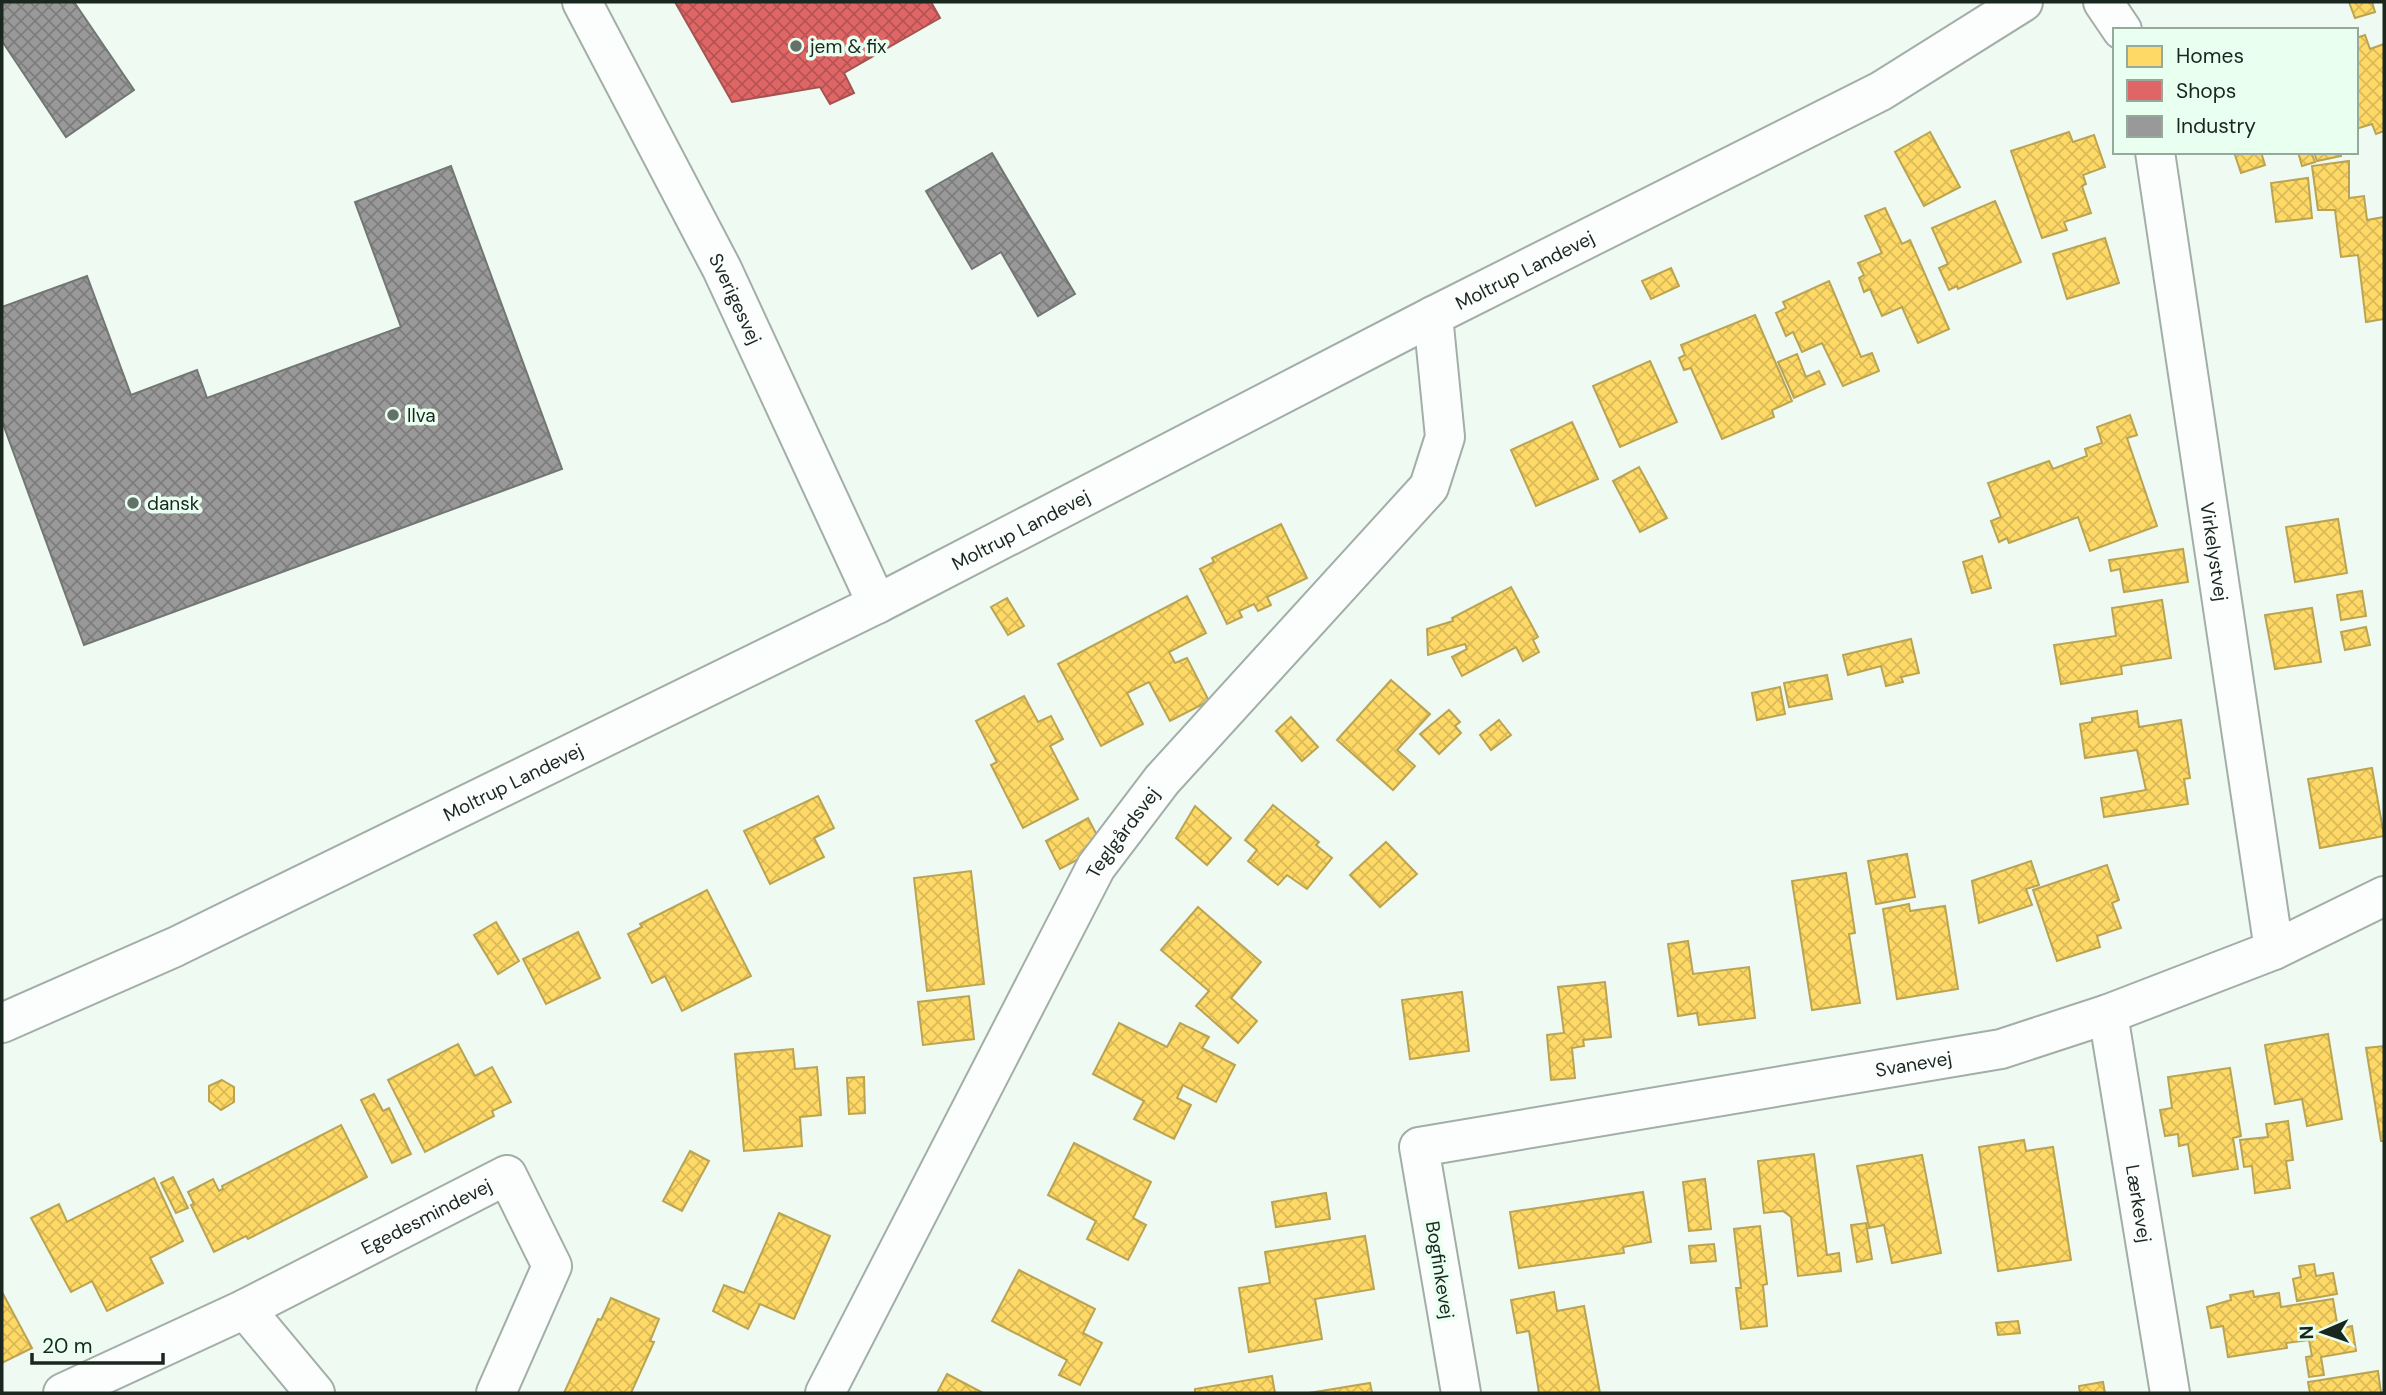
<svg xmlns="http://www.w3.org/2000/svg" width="2386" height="1395" font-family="'DM Sans',sans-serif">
  <defs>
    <pattern id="homes-cross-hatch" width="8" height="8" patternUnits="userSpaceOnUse" patternTransform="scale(1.75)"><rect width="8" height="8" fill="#ffd966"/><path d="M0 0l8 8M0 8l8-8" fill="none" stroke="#daba58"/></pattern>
    <pattern id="shops-cross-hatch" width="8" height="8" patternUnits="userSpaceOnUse" patternTransform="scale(1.75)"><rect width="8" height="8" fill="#e06666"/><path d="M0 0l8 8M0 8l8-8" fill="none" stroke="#b55453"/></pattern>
    <pattern id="industry-cross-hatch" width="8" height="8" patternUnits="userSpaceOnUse" patternTransform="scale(1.75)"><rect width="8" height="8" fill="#999"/><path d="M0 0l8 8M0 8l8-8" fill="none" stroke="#7c7d7c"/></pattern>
  </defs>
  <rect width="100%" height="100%" fill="#eefaf2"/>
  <g fill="url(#homes-cross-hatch)" stroke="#baa451" stroke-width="2">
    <path d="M 2349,2 L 2372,2 L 2375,12 L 2355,18 Z"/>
    <path d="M 2365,35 L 2370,49 L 2384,44 L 2384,131 L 2376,134 L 2372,124 L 2356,129 L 2356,38 Z"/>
    <path d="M 1930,132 L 1960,187 L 1924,206 L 1895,152 Z"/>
    <path d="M 2069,132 L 2073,142 L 2094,135 L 2105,167 L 2083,175 L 2086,184 L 2082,186 L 2091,213 L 2064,222 L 2067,230 L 2042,238 L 2011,151 Z"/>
    <path d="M 2234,152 L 2261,152 L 2265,165 L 2241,173 Z"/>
    <path d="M 2298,152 L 2311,152 L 2315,162 L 2302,166 Z"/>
    <path d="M 2314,152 L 2340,152 L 2341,156 L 2317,161 Z"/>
    <path d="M 2349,161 L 2349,198 L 2364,196 L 2367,220 L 2384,217 L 2384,319 L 2366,322 L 2358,255 L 2341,257 L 2335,210 L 2318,210 L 2312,166 Z"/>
    <path d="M 2308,178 L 2312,218 L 2276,222 L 2271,183 Z"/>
    <path d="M 1995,201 L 2021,262 L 1958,289 L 1957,286 L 1949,290 L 1939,268 L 1948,264 L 1932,228 Z"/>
    <path d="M 1885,208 L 1902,244 L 1910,240 L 1949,329 L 1918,343 L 1902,307 L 1882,316 L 1870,289 L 1864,292 L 1859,278 L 1864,275 L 1858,263 L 1882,253 L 1865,216 Z"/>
    <path d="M 2105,238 L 2119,283 L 2067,299 L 2053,254 Z"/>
    <path d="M 1671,268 L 1679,286 L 1651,299 L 1642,281 Z"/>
    <path d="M 1829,281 L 1861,357 L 1872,353 L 1879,371 L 1843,386 L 1822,343 L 1802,352 L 1793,332 L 1786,336 L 1776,313 L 1786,308 L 1783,302 Z"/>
    <path d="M 1755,315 L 1792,401 L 1772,410 L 1774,417 L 1722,439 L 1691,368 L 1684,370 L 1679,358 L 1685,355 L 1681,345 Z"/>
    <path d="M 1797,354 L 1806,377 L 1819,371 L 1825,384 L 1794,398 L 1778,362 Z"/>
    <path d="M 1650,361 L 1677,422 L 1620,447 L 1593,386 Z"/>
    <path d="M 2130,415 L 2137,435 L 2127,438 L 2157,526 L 2090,551 L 2078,517 L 2009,543 L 2007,538 L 1999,542 L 1991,521 L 2001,517 L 1988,483 L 2049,461 L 2053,469 L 2087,456 L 2085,449 L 2102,443 L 2097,427 Z"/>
    <path d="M 1572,422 L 1598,479 L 1536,506 L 1511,450 Z"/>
    <path d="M 1639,467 L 1667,518 L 1640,532 L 1613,481 Z"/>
    <path d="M 2338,519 L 2347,573 L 2295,582 L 2286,527 Z"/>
    <path d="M 1281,524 L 1307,578 L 1267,597 L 1271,605 L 1258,611 L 1254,604 L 1239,611 L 1242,617 L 1227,624 L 1200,569 L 1214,562 L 1212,558 Z"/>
    <path d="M 2183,549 L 2188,582 L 2124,592 L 2120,569 L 2111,571 L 2109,560 Z"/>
    <path d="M 1982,556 L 1991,588 L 1972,593 L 1963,562 Z"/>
    <path d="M 1511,587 L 1538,637 L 1533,640 L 1539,652 L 1523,661 L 1516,647 L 1462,676 L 1452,657 L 1467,649 L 1465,644 L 1428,655 L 1427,629 L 1453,621 L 1452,618 Z"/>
    <path d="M 2362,591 L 2366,616 L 2341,620 L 2337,595 Z"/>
    <path d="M 1187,596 L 1206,633 L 1169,652 L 1175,663 L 1187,658 L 1209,701 L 1170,721 L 1149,682 L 1127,693 L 1143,724 L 1101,746 L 1058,664 Z"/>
    <path d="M 1007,598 L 1024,626 L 1008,635 L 991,607 Z"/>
    <path d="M 2162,600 L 2171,658 L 2121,666 L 2122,674 L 2061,684 L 2054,645 L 2116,636 L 2112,608 Z"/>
    <path d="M 2312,608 L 2321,662 L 2275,669 L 2265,615 Z"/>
    <path d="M 2366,627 L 2370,645 L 2345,650 L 2341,632 Z"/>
    <path d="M 1911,639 L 1919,673 L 1901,677 L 1903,682 L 1886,686 L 1881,666 L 1848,675 L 1843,655 Z"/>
    <path d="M 1827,675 L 1832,699 L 1789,707 L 1784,683 Z"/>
    <path d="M 1391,680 L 1430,714 L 1397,750 L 1415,766 L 1393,790 L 1337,740 Z"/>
    <path d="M 1780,687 L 1785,714 L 1757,720 L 1752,693 Z"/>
    <path d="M 1024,696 L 1038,722 L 1051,716 L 1063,739 L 1050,746 L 1078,799 L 1023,828 L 991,765 L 997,762 L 976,721 Z"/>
    <path d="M 1449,710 L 1460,722 L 1455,726 L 1461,733 L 1439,754 L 1420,734 Z"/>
    <path d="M 2137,711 L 2139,727 L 2181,720 L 2190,778 L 2184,779 L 2188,804 L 2104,817 L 2101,798 L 2146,790 L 2137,750 L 2085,758 L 2080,724 L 2092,722 L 2092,718 Z"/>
    <path d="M 1291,717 L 1318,747 L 1302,761 L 1276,731 Z"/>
    <path d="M 1499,720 L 1511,735 L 1491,750 L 1480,735 Z"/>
    <path d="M 2372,768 L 2384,836 L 2320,848 L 2308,779 Z"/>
    <path d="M 818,796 L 834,828 L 814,838 L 824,857 L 770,884 L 744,831 Z"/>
    <path d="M 1273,805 L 1319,842 L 1316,845 L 1332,858 L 1307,889 L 1287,875 L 1278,885 L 1248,861 L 1257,850 L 1245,840 Z"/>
    <path d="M 1195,806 L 1231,838 L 1207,865 L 1176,838 Z"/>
    <path d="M 1088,818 L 1101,843 L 1096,850 L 1060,869 L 1046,841 Z"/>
    <path d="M 1386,842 L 1417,874 L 1380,907 L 1350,875 Z"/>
    <path d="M 1907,854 L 1915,897 L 1876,904 L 1868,861 Z"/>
    <path d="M 2031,861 L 2039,885 L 2026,889 L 2032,905 L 1979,923 L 1972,881 Z"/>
    <path d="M 2107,865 L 2119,900 L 2112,903 L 2121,928 L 2097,936 L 2100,947 L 2057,961 L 2033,890 Z"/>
    <path d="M 971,871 L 984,984 L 927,991 L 914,878 Z"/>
    <path d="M 1846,873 L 1855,933 L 1849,934 L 1860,1003 L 1812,1010 L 1792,881 Z"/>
    <path d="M 707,890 L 751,976 L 682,1011 L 665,976 L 652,983 L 628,934 L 642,927 L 640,924 Z"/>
    <path d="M 1909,904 L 1910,911 L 1945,906 L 1958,989 L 1897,999 L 1883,909 Z"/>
    <path d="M 1198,907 L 1261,962 L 1231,998 L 1257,1021 L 1238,1043 L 1196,1006 L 1209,991 L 1161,950 Z"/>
    <path d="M 496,922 L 519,961 L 498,974 L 474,935 Z"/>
    <path d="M 578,932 L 600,978 L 546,1004 L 523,959 Z"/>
    <path d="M 1688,941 L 1693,974 L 1749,967 L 1755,1018 L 1699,1025 L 1697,1013 L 1678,1016 L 1668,944 Z"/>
    <path d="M 1605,982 L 1611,1037 L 1583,1040 L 1584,1046 L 1572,1048 L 1575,1078 L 1551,1080 L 1547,1035 L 1564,1033 L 1558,987 Z"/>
    <path d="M 1462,992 L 1469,1051 L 1410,1059 L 1402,1000 Z"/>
    <path d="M 969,996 L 974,1039 L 923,1045 L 918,1002 Z"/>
    <path d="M 1119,1023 L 1167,1047 L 1180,1023 L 1209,1037 L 1202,1048 L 1235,1065 L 1216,1102 L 1183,1085 L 1177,1098 L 1191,1105 L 1174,1139 L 1134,1119 L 1144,1101 L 1093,1074 Z"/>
    <path d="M 2328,1034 L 2342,1119 L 2307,1126 L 2302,1099 L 2275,1104 L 2265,1045 Z"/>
    <path d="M 458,1044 L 475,1076 L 492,1067 L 511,1102 L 492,1111 L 494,1116 L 425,1152 L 388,1080 Z"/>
    <path d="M 2384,1046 L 2384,1141 L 2381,1141 L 2366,1048 Z"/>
    <path d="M 793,1049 L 795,1069 L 817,1067 L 821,1115 L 800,1117 L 802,1146 L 744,1151 L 735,1054 Z"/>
    <path d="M 2230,1068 L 2241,1136 L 2233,1138 L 2238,1169 L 2193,1176 L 2188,1144 L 2179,1146 L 2178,1134 L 2165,1136 L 2160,1110 L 2172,1108 L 2168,1077 Z"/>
    <path d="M 864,1077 L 865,1113 L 849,1114 L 847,1078 Z"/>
    <path d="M 222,1080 L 234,1087 L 234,1102 L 221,1110 L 209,1101 L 209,1086 Z"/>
    <path d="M 374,1094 L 383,1111 L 389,1108 L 411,1154 L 392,1163 L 361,1100 Z"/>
    <path d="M 2288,1121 L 2293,1160 L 2286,1161 L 2290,1188 L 2255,1193 L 2252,1166 L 2244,1167 L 2240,1140 L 2268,1137 L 2266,1124 Z"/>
    <path d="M 341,1125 L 367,1177 L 248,1239 L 246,1236 L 214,1252 L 191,1205 L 194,1204 L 188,1192 L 213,1179 L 219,1191 L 223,1189 L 222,1186 Z"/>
    <path d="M 2024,1140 L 2026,1151 L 2053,1147 L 2071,1260 L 1998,1271 L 1979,1147 Z"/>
    <path d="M 1074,1143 L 1151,1182 L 1133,1218 L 1146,1225 L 1128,1260 L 1087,1239 L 1096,1221 L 1048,1195 Z"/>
    <path d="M 690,1151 L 709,1161 L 682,1211 L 663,1201 Z"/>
    <path d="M 1814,1154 L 1827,1255 L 1839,1253 L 1841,1271 L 1798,1276 L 1791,1217 L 1783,1211 L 1764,1213 L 1758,1161 Z"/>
    <path d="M 1922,1155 L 1941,1253 L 1892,1263 L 1884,1225 L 1869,1228 L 1857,1166 Z"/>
    <path d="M 173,1177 L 188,1208 L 176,1213 L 161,1183 Z"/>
    <path d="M 154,1178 L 183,1241 L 150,1258 L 163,1283 L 107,1311 L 92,1281 L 71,1292 L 31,1218 L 59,1204 L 67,1222 Z"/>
    <path d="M 1705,1179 L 1711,1229 L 1689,1231 L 1683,1182 Z"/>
    <path d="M 1643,1192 L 1651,1242 L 1623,1247 L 1624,1253 L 1519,1268 L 1510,1212 Z"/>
    <path d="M 1326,1193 L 1330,1219 L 1276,1227 L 1272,1202 Z"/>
    <path d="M 779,1213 L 830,1236 L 794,1319 L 760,1304 L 748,1329 L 713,1311 L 724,1285 L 744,1293 Z"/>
    <path d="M 1866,1223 L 1872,1259 L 1857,1262 L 1851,1225 Z"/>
    <path d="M 1760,1226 L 1767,1284 L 1763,1285 L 1767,1326 L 1741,1329 L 1736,1288 L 1741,1288 L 1734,1229 Z"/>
    <path d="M 1365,1236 L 1374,1289 L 1315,1299 L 1322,1339 L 1249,1352 L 1239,1288 L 1270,1283 L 1265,1252 Z"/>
    <path d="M 1714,1244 L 1716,1261 L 1691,1263 L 1689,1246 Z"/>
    <path d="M 2314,1264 L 2316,1276 L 2333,1273 L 2337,1294 L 2297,1301 L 2293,1279 L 2301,1277 L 2299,1266 Z"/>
    <path d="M 1019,1270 L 1095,1309 L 1083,1333 L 1102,1343 L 1080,1385 L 1059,1375 L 1067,1360 L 992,1321 Z"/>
    <path d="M 2253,1291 L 2254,1297 L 2279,1293 L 2281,1307 L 2333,1299 L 2338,1329 L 2352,1326 L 2356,1351 L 2321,1357 L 2324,1375 L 2309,1377 L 2306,1357 L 2312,1356 L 2309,1340 L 2286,1343 L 2287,1348 L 2228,1357 L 2223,1326 L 2211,1328 L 2207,1307 L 2231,1300 L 2230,1295 Z"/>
    <path d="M 2,1292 L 32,1348 L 2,1363 Z"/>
    <path d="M 1554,1292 L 1557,1311 L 1584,1306 L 1600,1393 L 1539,1393 L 1529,1331 L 1517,1333 L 1511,1300 Z"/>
    <path d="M 611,1298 L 659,1319 L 650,1341 L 654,1342 L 631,1393 L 564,1393 L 598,1319 L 601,1320 Z"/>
    <path d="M 2018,1321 L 2020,1333 L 1998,1335 L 1996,1323 Z"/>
    <path d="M 2378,1371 L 2381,1393 L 2310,1393 L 2308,1382 Z"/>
    <path d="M 947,1374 L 983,1393 L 937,1393 Z"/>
    <path d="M 1272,1376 L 1275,1393 L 1195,1393 L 1195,1389 Z"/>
    <path d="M 2103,1382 L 2105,1393 L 2080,1393 L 2079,1386 Z"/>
    <path d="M 1370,1383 L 1372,1393 L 1309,1393 Z"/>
  </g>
  <path fill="url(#shops-cross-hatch)" stroke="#a55351" stroke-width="2" d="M 675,2 L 931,2 L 940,18 L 844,73 L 854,93 L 830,104 L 820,87 L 732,102 Z"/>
  <g fill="url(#industry-cross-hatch)" stroke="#737774" stroke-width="2">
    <path d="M 2,2 L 74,2 L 134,90 L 66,137 L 2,41 Z"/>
    <path d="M 992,153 L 1075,294 L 1038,316 L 1001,252 L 972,269 L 926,191 Z"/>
    <path d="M 451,166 L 562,469 L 84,645 L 2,421 L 2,307 L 87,276 L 131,395 L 197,370 L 207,398 L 401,327 L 355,202 Z"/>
  </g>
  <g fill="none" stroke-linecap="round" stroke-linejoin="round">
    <defs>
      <g id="minor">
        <path id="s1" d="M 582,2 L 722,269 L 877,604"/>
        <path d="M 2103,2 L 2122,30"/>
        <path id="s2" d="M 2155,152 L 2274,950"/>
        <path id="s3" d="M 2108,1014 L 2170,1393"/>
        <path d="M 245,1309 L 315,1393"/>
        <path id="s4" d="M 63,1393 L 245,1309 L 507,1175 L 552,1266 L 496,1393"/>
        <path id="s5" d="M 825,1393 L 1096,867 L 1162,780 L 1429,487 L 1445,437 L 1433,316"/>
        <path id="s6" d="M 1461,1393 L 1419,1147 L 2001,1049 L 2108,1014 L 2274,950 L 2384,896"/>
      </g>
      <g id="tertiary">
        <path id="s7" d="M 2,1023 L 175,947 L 877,604 L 1433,316 L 1881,91 L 2023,2"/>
      </g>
    </defs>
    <use href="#minor" stroke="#a2aea7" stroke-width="42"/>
    <use href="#tertiary" stroke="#a2aea7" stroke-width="42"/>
    <use href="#minor" stroke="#fcfefd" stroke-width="38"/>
    <use href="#tertiary" stroke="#fcfefd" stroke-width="38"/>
  </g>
  <g fill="#647169" stroke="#e9fff0" stroke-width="2.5">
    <circle cx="796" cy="46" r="7"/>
    <circle cx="393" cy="415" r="7"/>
    <circle cx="133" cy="503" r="7"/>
  </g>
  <g text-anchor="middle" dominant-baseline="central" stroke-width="7" stroke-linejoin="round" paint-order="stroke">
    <g font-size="19" fill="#1a271f" stroke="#e9fff0" text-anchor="start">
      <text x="810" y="46">jem &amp; fix</text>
      <text x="407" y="415">Ilva</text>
      <text x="147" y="503">dansk</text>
    </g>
    <g font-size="19" fill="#1a271f" stroke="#e9fff0">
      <text stroke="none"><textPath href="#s7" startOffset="1699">Moltrup Landevej</textPath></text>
      <text stroke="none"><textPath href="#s1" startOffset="334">Sverigesvej</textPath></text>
      <text stroke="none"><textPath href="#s7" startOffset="1132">Moltrup Landevej</textPath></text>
      <text stroke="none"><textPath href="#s2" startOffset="404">Virkelystvej</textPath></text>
      <text stroke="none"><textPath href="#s7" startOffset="565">Moltrup Landevej</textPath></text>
      <text stroke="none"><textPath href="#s5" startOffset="635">Teglgårdsvej</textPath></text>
      <text stroke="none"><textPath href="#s6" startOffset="751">Svanevej</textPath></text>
      <text stroke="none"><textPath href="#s3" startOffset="192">Lærkevej</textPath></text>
      <text stroke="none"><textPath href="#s4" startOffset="404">Egedesmindevej</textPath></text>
      <text transform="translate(1440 1270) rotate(81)">Bogfinkevej</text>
    </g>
  </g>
  <rect width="2386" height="1395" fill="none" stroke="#1a271f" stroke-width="7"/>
  <rect x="2113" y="28" width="245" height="126" fill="#e9fff0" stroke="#96a99c" stroke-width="2"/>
  <rect x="2127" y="46" width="35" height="21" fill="#ffd966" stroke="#96a99c" stroke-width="2"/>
  <text x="2176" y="63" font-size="21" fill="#1a271f">Homes</text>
  <rect x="2127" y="80" width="35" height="21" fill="#e06666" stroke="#96a99c" stroke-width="2"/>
  <text x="2176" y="98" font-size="21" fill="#1a271f">Shops</text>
  <rect x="2127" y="116" width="35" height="21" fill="#999999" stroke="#96a99c" stroke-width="2"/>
  <text x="2176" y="133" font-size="21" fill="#1a271f">Industry</text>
  <g transform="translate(2323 1332) rotate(268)" stroke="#e9fff0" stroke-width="5" paint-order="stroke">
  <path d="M0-5L12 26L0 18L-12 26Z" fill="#1a271f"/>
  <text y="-10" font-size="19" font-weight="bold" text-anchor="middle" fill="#1a271f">N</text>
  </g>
  <path d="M32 1353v10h131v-10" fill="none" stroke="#1a271f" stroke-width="3.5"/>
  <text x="42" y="1353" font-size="21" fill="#1a271f" stroke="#e9fff0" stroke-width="5" paint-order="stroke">20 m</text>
</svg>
